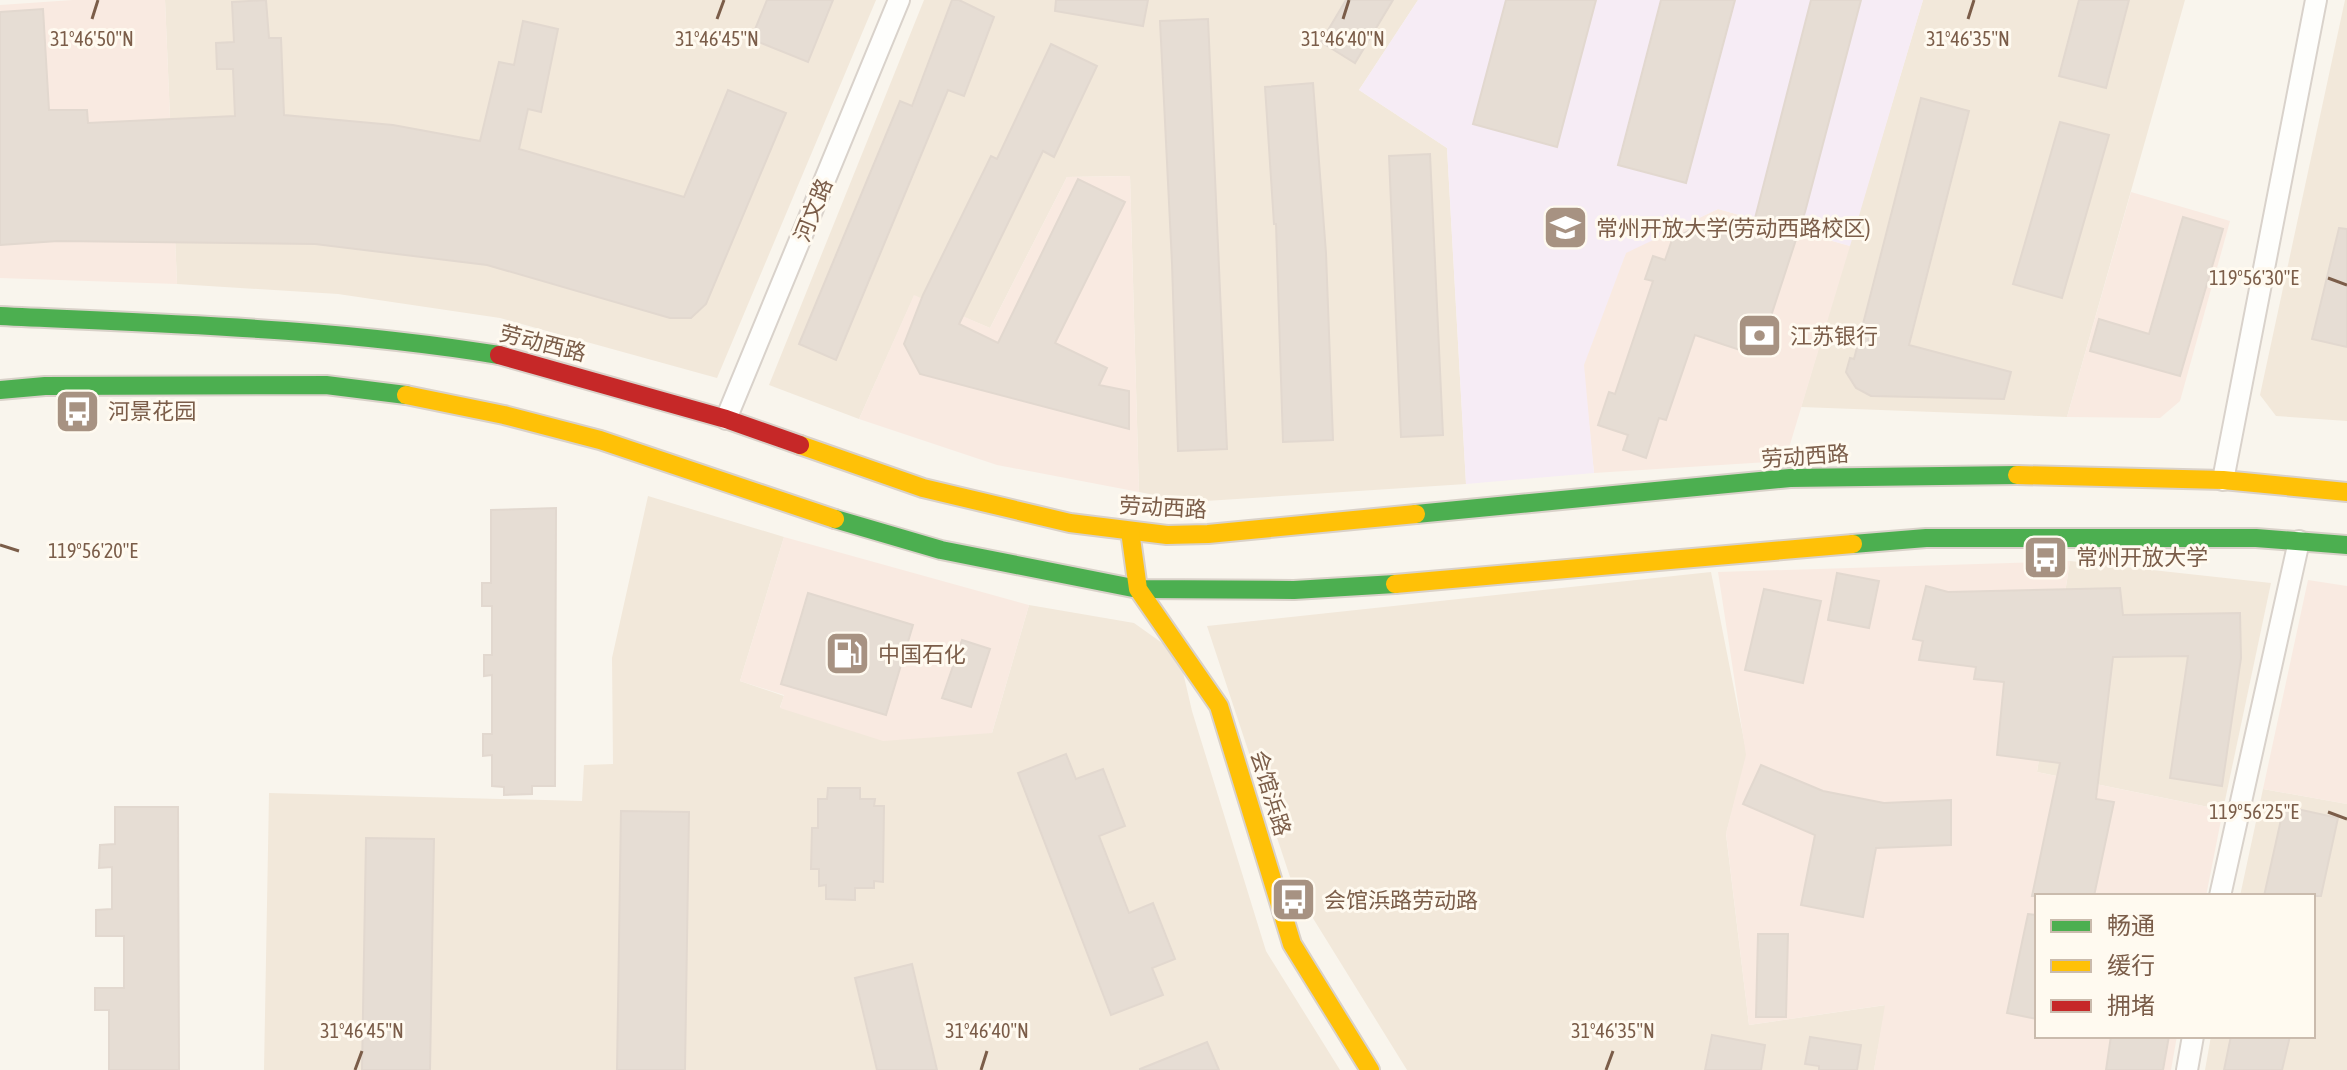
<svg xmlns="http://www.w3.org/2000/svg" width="2347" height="1070" font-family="'Asap Condensed','Noto Sans SC',sans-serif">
  <rect width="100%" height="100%" fill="#f9f5ed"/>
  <g fill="#f2e8da">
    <path d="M 165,0 L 876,0 L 717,378 L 500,318 L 338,294 L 177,284 Z"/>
    <path d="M 924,0 L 1418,0 L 1359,90 L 1447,148 L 1466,484 L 1190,502 L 1139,492 L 1130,176 L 1067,177 L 990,328 L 914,296 L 859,419 L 769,385 Z"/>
    <path d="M 1923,0 L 2185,0 L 2067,417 L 1801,407 Z"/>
    <path d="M 2345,0 L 2347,0 L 2347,421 L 2276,416 L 2260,395 Z"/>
    <path d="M 648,496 L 784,537 L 740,681 L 784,696 L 780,707 L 992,733 L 1029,605 L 1134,623 L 1179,655 L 1192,711 L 1266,951 L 1340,1070 L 264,1070 L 269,793 L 582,801 L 584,765 L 613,764 L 612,658 Z"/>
    <path d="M 2070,561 L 2271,583 L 2223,810 L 2037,772 Z"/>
    <path d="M 1711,572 L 1747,755 L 1726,834 L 1749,1025 L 1886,1005 L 1874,1070 L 1407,1070 L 1293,886 L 1207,626 Z"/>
    <path d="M 2263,789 L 2347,804 L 2347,1070 L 2205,1070 L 2211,1036 L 2313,1036 L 2313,896 L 2240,896 Z"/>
  </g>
  <g fill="#f9eae1">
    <path d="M 73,0 L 165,0 L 177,284 L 0,278 L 0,5 Z"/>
    <path d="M 1130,176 L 1139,492 L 997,465 L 859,419 L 914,295 L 990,328 L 1067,177 Z"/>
    <path d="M 2131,192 L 2230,221 L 2180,401 L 2160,418 L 2067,417 Z"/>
    <path d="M 1718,209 L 1850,246 L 1785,461 L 1594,473 L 1583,365 L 1626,252 Z"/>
    <path d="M 784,537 L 1029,605 L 992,733 L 883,741 L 780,708 L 784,695 L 740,681 Z"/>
    <path d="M 2070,561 L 2037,772 L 2223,810 L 2206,896 L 2037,896 L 2037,1036 L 2177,1036 L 2171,1070 L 1874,1070 L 1885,1005 L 1749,1025 L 1726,833 L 1746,755 L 1718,572 Z"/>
    <path d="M 2308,580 L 2347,586 L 2347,804 L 2263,789 Z"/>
  </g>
  <path fill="#f6ecf5" d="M 1418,0 L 1923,0 L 1850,246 L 1718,209 L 1626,253 L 1584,365 L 1594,473 L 1466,484 L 1447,148 L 1359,90 Z"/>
  <g fill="#e6ddd4" stroke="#e2d8cf" stroke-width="2">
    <path d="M 266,0 L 269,38 L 281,38 L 284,115 L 393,125 L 480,141 L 499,62 L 514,65 L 523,21 L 558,29 L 541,112 L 528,109 L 519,149 L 684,197 L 728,90 L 786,113 L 706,304 L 691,318 L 670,318 L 487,265 L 315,244 L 58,241 L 0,245 L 0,12 L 43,9 L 49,110 L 87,110 L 88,123 L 235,116 L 233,69 L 217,69 L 216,43 L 234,42 L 232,2 Z"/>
    <path d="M 767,0 L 833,0 L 808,62 L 751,39 Z"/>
    <path d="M 952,0 L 959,0 L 994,17 L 964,96 L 948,90 L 836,360 L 799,344 L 900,101 L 912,106 Z"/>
    <path d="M 1056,0 L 1148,0 L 1143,26 L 1055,11 Z"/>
    <path d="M 1346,0 L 1393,0 L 1355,63 L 1321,42 Z"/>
    <path d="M 1506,0 L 1596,0 L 1557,147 L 1473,124 Z"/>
    <path d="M 1661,0 L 1735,0 L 1686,183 L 1618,165 Z"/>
    <path d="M 1811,0 L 1861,0 L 1805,212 L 1758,356 L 1695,335 L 1666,420 L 1659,418 L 1646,458 L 1623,450 L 1628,435 L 1598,425 L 1609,392 L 1615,394 L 1653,281 L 1645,279 L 1653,256 L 1665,260 L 1672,240 L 1708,220 L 1741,231 L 1742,227 L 1752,230 Z"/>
    <path d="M 2079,0 L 2129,0 L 2106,88 L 2059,76 Z"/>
    <path d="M 1208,19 L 1227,449 L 1178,451 L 1172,263 L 1160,21 Z"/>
    <path d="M 1051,44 L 1097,66 L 1054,157 L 1043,151 L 959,324 L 998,343 L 1078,179 L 1125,202 L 1055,343 L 1107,368 L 1099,385 L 1129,391 L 1129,429 L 920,374 L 904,344 L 923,295 L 991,156 L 997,159 Z"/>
    <path d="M 1313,83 L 1326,253 L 1333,440 L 1283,442 L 1276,224 L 1274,224 L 1265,87 Z"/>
    <path d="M 1921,98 L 1969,111 L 1909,345 L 2011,372 L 2004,399 L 1871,396 L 1856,388 L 1846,372 L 1850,358 L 1854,359 Z"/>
    <path d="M 2060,122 L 2109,135 L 2062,298 L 2013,284 Z"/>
    <path d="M 1430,154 L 1443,435 L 1401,437 L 1389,156 Z"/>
    <path d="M 2183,217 L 2223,229 L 2180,376 L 2090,351 L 2099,319 L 2149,334 Z"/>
    <path d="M 2339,228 L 2347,229 L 2347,347 L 2312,339 Z"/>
    <path d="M 556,508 L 555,786 L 532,786 L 532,794 L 504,795 L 504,787 L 492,786 L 492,755 L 483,756 L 483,734 L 492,734 L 492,675 L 484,676 L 484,655 L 492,655 L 492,606 L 482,606 L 482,583 L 491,583 L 491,510 Z"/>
    <path d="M 1837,573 L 1879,581 L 1869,628 L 1828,620 Z"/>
    <path d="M 1926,586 L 1948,592 L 2120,588 L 2123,615 L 2240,613 L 2241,658 L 2222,786 L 2170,778 L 2188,656 L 2113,657 L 2096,799 L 2114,802 L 2094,896 L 2032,896 L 2060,763 L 1997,755 L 2004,682 L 1974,679 L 1976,667 L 1919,660 L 1923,641 L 1913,639 Z"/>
    <path d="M 1764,589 L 1821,601 L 1803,683 L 1745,670 Z"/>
    <path d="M 808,593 L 913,625 L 886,715 L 781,684 Z"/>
    <path d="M 962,640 L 990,649 L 971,707 L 942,698 Z"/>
    <path d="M 1066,754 L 1076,779 L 1103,769 L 1125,826 L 1099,836 L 1129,913 L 1153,903 L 1175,959 L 1152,968 L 1163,995 L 1111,1015 L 1018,773 Z"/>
    <path d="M 1761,765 L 1823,791 L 1884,803 L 1951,800 L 1951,845 L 1876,848 L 1863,917 L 1801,905 L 1815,835 L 1743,804 Z"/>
    <path d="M 828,788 L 860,788 L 860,799 L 875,799 L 874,806 L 884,806 L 883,882 L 874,881 L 874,888 L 855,888 L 855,900 L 826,899 L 826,885 L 819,886 L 819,869 L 811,869 L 812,828 L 818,828 L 818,799 L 827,799 Z"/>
    <path d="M 2284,806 L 2338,818 L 2321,896 L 2264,896 Z"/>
    <path d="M 115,807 L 178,807 L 179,1070 L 109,1070 L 109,1010 L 95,1010 L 95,988 L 124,988 L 124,936 L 96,936 L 96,910 L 112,909 L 112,867 L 99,868 L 100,845 L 115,844 Z"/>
    <path d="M 621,811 L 689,812 L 685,1070 L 617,1070 Z"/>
    <path d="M 366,838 L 434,839 L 430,1070 L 362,1070 Z"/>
    <path d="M 2028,914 L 2037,915 L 2037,1019 L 2007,1013 Z"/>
    <path d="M 1758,934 L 1788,934 L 1786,1017 L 1756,1017 Z"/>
    <path d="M 912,964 L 937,1070 L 877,1070 L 855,978 Z"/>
    <path d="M 1712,1035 L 1765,1045 L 1761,1070 L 1705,1070 Z"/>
    <path d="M 2111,1036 L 2169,1036 L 2163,1070 L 2106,1070 Z"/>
    <path d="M 2231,1036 L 2290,1036 L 2282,1070 L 2224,1070 Z"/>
    <path d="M 1810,1037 L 1861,1045 L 1857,1070 L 1819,1070 L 1819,1066 L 1805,1064 Z"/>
    <path d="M 1207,1042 L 1219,1070 L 1140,1070 L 1140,1069 Z"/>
  </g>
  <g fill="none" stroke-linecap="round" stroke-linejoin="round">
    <defs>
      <g id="street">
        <path d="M 726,419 L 899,0"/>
        <path d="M 2223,480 L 2316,0"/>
        <path d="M 2220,896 L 2299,541"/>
        <path d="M 2187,1070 L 2193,1036"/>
      </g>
      <g id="fast">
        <path d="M 0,316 C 168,324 333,328 499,355"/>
        <path d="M 0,390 L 45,386 L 326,385 L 406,395"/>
        <path d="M 1416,514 L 1790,478 L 2017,475"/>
        <path d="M 835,519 L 941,550 L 1138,589 L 1294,590 L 1395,584"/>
        <path d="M 1853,544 L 1926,538 L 2256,538 L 2347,545"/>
      </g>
      <g id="slow">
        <path d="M 406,395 L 504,415 L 600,440 L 835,519"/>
        <path d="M 800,445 L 923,488 L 1070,523 L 1167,535 L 1208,534 L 1416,514"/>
        <path d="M 2017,475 L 2223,480 L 2347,492"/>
        <path d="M 1130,531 L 1138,589 L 1219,706 L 1292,944 L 1370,1070"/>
        <path d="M 1395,584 L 1853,544"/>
      </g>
      <path id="jam" d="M 499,355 L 726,419 L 800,445"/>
    </defs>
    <use href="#street" stroke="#d9d2cb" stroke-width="24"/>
    <use href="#fast" stroke="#d9d1c9" stroke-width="22"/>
    <use href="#slow" stroke="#d9d1c9" stroke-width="22"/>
    <use href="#jam" stroke="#d9d1c9" stroke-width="22"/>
    <use href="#street" stroke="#fefefc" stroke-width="20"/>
    <use href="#fast" stroke="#4caf50" stroke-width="18"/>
    <use href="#slow" stroke="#ffc107" stroke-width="18"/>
    <use href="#jam" stroke="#c62828" stroke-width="18"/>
  </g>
  <path fill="none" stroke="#7b5d49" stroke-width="3" d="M 92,19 L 98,0M 717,19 L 724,0M 1343,19 L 1349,0M 1968,19 L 1974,0M 2328,278 L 2347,285M 0,545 L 19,551M 2328,812 L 2347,819M 355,1070 L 362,1051M 981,1070 L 987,1051M 1606,1070 L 1613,1051"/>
  <defs>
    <symbol id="university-square" viewBox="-11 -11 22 22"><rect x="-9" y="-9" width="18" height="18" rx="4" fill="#a79282" stroke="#fffaf0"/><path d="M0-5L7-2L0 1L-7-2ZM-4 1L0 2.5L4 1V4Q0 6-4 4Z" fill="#fff"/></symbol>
    <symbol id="bank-square" viewBox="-11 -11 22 22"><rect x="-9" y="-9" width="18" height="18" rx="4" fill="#a79282" stroke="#fffaf0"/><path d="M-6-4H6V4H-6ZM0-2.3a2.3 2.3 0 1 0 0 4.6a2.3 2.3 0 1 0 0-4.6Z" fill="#fff"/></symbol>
    <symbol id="bus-square" viewBox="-11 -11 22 22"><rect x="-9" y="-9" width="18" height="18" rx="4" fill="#a79282" stroke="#fffaf0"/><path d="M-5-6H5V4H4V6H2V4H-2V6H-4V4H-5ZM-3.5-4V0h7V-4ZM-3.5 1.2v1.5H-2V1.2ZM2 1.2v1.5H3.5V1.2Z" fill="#fff"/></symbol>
    <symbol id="fuel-square" viewBox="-11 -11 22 22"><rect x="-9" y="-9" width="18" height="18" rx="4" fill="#a79282" stroke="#fffaf0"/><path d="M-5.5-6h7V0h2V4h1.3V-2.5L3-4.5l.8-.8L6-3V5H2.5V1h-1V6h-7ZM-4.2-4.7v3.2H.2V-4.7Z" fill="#fff"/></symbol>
  </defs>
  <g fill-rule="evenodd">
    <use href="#university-square" x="1540" y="202" width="51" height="51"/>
    <use href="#bank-square" x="1734" y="310" width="51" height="51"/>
    <use href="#bus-square" x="52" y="386" width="51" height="51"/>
    <use href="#bus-square" x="2020" y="532" width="51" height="51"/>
    <use href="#fuel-square" x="822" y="628" width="51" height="51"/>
    <use href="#bus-square" x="1268" y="874" width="51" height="51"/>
  </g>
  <g text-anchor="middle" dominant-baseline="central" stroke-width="6" stroke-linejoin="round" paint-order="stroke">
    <g font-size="22" fill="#7b5d49" stroke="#fffaf0">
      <text transform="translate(813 210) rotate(-68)">河文路</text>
      <text transform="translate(543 343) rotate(14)">劳动西路</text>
      <text transform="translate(1805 456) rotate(-4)">劳动西路</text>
      <text transform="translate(1163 507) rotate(3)">劳动西路</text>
      <text transform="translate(1271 793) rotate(73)">会馆浜路</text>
    </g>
    <g font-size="22" fill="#7b5d49" stroke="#fffaf0" text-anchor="start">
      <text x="1596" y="228">常州开放大学(劳动西路校区)</text>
      <text x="1790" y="336">江苏银行</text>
      <text x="108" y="411">河景花园</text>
      <text x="2076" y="557">常州开放大学</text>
      <text x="878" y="654">中国石化</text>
      <text x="1324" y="900">会馆浜路劳动路</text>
    </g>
  </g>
  <g font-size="20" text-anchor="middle" fill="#7b5d49" stroke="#fffaf0" stroke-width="6" stroke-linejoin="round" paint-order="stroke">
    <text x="1968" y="46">31°46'35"N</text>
    <text x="92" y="46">31°46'50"N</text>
    <text x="717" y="46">31°46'45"N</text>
    <text x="1343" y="46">31°46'40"N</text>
    <text x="2254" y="285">119°56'30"E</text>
    <text x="93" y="558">119°56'20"E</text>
    <text x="2254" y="819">119°56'25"E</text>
    <text x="362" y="1038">31°46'45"N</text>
    <text x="987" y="1038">31°46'40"N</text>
    <text x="1613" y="1038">31°46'35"N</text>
  </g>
  <rect x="2035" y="894" width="280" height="144" fill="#fffaf0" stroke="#cabbad" stroke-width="2"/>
  <rect x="2051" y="920" width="40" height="12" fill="#4caf50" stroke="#cabbad" stroke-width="2"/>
  <text x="2107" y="934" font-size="24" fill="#7b5d49">畅通</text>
  <rect x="2051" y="960" width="40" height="12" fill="#ffc107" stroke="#cabbad" stroke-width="2"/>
  <text x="2107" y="974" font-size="24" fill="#7b5d49">缓行</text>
  <rect x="2051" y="1000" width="40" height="12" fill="#c62828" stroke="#cabbad" stroke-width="2"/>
  <text x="2107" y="1014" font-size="24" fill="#7b5d49">拥堵</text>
</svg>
